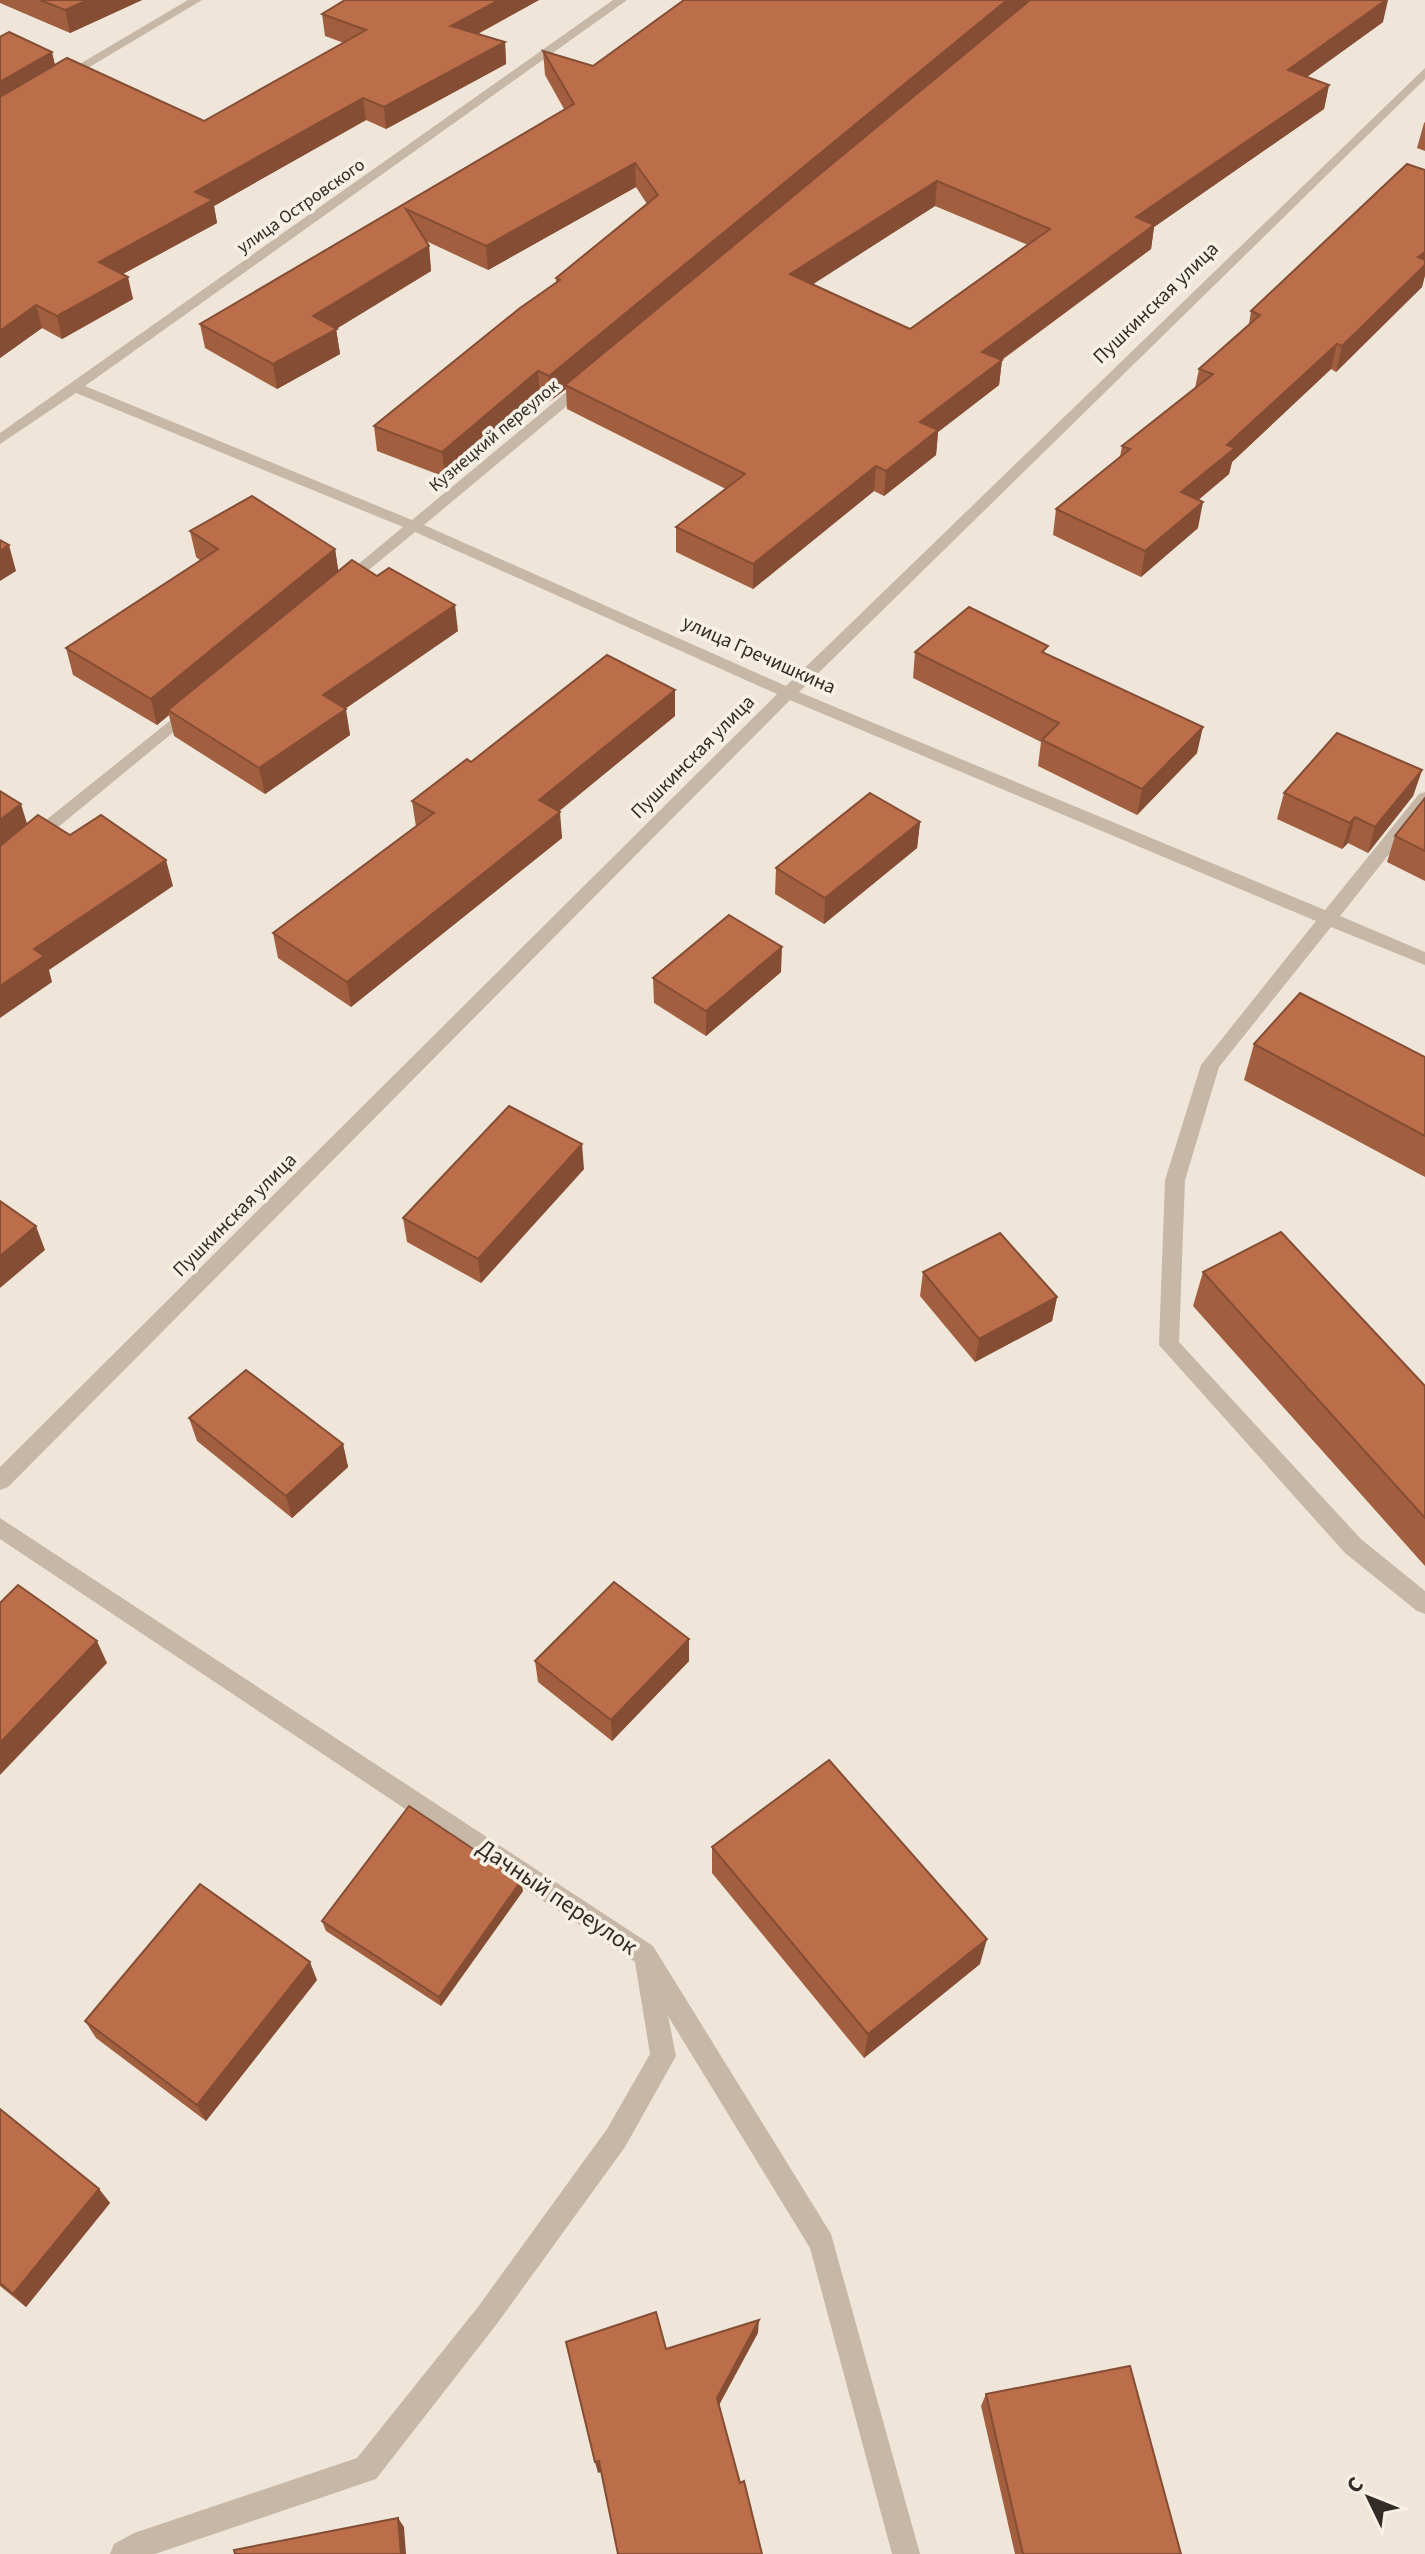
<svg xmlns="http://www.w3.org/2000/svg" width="1425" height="2554" font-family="'Source Sans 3',sans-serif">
  <rect width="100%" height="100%" fill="#efe6d9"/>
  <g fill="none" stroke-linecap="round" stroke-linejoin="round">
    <g fill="#c6b7a7" fill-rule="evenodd">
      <path d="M 188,0 L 202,0 L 66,81 L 56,78 Z"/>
      <path d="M 613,0 L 627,0 L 85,386 L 412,520 L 582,379 L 592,379 L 592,385 L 424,525 L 786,686 L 1425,68 L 1425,79 L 799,692 L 1325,910 L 1419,794 L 1425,792 L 1425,809 L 1340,916 L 1425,952 L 1425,965 L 1331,927 L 1219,1067 L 1185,1180 L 1179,1342 L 1361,1539 L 1425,1591 L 1425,1614 L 1417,1611 L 1345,1553 L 1159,1345 L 1165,1180 L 1201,1065 L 1316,921 L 790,700 L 8,1487 L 0,1490 L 0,1467 L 777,694 L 415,532 L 348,587 L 338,587 L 338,581 L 403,527 L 76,393 L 0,444 L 0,433 Z"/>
      <path d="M 192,703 L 198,704 L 198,712 L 6,870 L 0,872 L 0,857 Z"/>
      <path d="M 0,1518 L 653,1946 L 831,2234 L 920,2554 L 892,2554 L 810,2248 L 668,2016 L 676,2056 L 625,2147 L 496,2325 L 376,2479 L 155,2554 L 110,2554 L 114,2544 L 134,2533 L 357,2458 L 478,2307 L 607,2129 L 650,2054 L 635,1962 L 0,1539 Z"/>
    </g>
  </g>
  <g fill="#a25f40" fill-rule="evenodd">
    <path d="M 0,0 L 142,0 L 70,33 L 0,3 Z"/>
    <path d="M 345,0 L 539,0 L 478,34 L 505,42 L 506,64 L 386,129 L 366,120 L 214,206 L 217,223 L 123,274 L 133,299 L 62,339 L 42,328 L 0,358 L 0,37 L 55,65 L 204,121 L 344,43 L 325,36 L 322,14 Z"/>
    <path d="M 1383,22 L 1307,77 L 1329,85 L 1324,109 L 1154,227 L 1151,249 L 1002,360 L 999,385 L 938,432 L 936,455 L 884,496 L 874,491 L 753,589 L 676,552 L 676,527 L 726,489 L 567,409 L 566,389 L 550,401 L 540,396 L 445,477 L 377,451 L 374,426 L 556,282 L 556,278 L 647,204 L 636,187 L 488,270 L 426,241 L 429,246 L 431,271 L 336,329 L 340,354 L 277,389 L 205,348 L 200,324 L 564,109 L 545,75 L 543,51 L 593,66 ZM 935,206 L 1028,245 L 910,329 L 812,284 Z"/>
    <path d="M 1425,122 L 1425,151 L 1417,148 L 1424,123 Z"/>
    <path d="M 1425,170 L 1425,275 L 1422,287 L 1336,372 L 1331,369 L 1232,462 L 1229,474 L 1198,500 L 1198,528 L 1141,577 L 1053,535 L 1056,509 L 1120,457 L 1122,446 L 1195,388 L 1199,369 L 1249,324 L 1251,311 Z"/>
    <path d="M 190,531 L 335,549 L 338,570 L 458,631 L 345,709 L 350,735 L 265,794 L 174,736 L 169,715 L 157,725 L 73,675 L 66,648 L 201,561 L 196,557 Z"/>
    <path d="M 915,652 L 1047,654 L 1197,753 L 1137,815 L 1038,766 L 1041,742 L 913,678 Z"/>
    <path d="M 675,716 L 559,811 L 562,838 L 351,1007 L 278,958 L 273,933 L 416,827 L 412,801 L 471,762 Z"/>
    <path d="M 1422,770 L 1413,796 L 1368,853 L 1348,843 L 1342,849 L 1277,819 L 1284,793 Z"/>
    <path d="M 1425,798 L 1425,881 L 1387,862 L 1395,836 Z"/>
    <path d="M 920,822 L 917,848 L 824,924 L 775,894 L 776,868 Z"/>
    <path d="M 781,972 L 706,1036 L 654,1003 L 653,978 Z"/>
    <path d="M 1254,1044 L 1425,1057 L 1425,1177 L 1244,1080 Z"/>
    <path d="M 584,1169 L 481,1283 L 407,1242 L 403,1218 Z"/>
    <path d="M 923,1272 L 1057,1297 L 1052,1321 L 975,1362 L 920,1296 Z"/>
    <path d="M 1203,1272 L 1425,1386 L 1425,1566 L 1193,1306 Z"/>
    <path d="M 189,1418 L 343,1444 L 348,1467 L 292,1518 L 197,1441 Z"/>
    <path d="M 535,1661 L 689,1661 L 612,1741 L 538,1682 Z"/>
    <path d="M 712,1847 L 980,1964 L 864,2058 L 712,1873 Z"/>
    <path d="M 523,1891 L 441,2006 L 326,1931 L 322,1921 Z"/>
    <path d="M 317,1980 L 206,2121 L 96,2038 L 85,2021 Z"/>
    <path d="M 0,2109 L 99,2189 L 110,2203 L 26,2307 L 0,2286 Z"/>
    <path d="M 986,2394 L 1181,2554 L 1015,2554 L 981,2406 Z"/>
  </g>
  <g fill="#844d34">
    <path d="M 88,0 L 142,0 L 70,33 L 65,10 Z"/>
    <path d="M 499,0 L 539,0 L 453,47 L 451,26 Z"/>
    <path d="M 1007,0 L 1033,0 L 565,385 L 566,389 L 550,401 L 549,376 Z"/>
    <path d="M 1386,0 L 1388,0 L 1383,22 L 1283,94 L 1288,70 Z"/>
    <path d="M 505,42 L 506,64 L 386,129 L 384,107 Z"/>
    <path d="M 52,52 L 57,73 L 0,107 L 0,82 Z"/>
    <path d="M 1329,85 L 1324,109 L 1154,227 L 1151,249 L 979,376 L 982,352 L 1136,217 Z"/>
    <path d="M 363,98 L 366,120 L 214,206 L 217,223 L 104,284 L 99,262 L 195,192 Z"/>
    <path d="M 635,163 L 636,187 L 488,270 L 486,246 Z"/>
    <path d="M 937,181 L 935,206 L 790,299 L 790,274 Z"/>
    <path d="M 429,246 L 431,271 L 336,329 L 340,354 L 277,389 L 273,364 L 313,316 Z"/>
    <path d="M 1425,252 L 1425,275 L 1422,287 L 1336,372 L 1342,346 L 1418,257 Z"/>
    <path d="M 128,277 L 133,299 L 62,339 L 57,316 Z"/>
    <path d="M 36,305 L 42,328 L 0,358 L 0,331 Z"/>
    <path d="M 1337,344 L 1331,369 L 1232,462 L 1229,474 L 1177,518 L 1181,492 L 1227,445 Z"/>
    <path d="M 1002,360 L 999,385 L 938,432 L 936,455 L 884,496 L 886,471 L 920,422 Z"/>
    <path d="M 538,371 L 540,396 L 445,477 L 442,452 Z"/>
    <path d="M 876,466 L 874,491 L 753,589 L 753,564 Z"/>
    <path d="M 1203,502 L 1198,528 L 1141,577 L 1145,551 Z"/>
    <path d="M 9,545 L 16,571 L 0,581 L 0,551 Z"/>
    <path d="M 335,549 L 339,575 L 168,710 L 169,715 L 157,725 L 151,699 Z"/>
    <path d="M 455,605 L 458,631 L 327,721 L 323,695 Z"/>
    <path d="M 675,690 L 675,716 L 541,826 L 539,800 Z"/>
    <path d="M 346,709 L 350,735 L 265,794 L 259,768 Z"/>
    <path d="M 1203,727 L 1197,753 L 1137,815 L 1142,789 Z"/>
    <path d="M 1422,770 L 1413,796 L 1368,853 L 1375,827 Z"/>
    <path d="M 21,804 L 29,830 L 0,853 L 0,820 Z"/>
    <path d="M 560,812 L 562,838 L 351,1007 L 347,982 Z"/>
    <path d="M 1355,817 L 1348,843 L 1342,849 L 1350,823 Z"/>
    <path d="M 920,822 L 917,848 L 824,924 L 825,898 Z"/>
    <path d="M 166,860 L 173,886 L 49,970 L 52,982 L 0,1018 L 0,986 L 34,949 Z"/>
    <path d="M 782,947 L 781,972 L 706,1036 L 706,1011 Z"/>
    <path d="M 582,1144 L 584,1169 L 481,1283 L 478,1259 Z"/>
    <path d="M 36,1226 L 45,1250 L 0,1288 L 0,1256 Z"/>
    <path d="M 1057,1297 L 1052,1321 L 975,1362 L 979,1339 Z"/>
    <path d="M 343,1444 L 348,1467 L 292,1518 L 286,1496 Z"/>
    <path d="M 689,1639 L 689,1661 L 612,1741 L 611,1720 Z"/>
    <path d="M 97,1641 L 107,1663 L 0,1775 L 0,1743 Z"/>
    <path d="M 521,1881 L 523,1891 L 441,2006 L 439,1997 Z"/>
    <path d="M 987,1939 L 980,1964 L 864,2058 L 868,2034 Z"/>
    <path d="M 310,1962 L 317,1980 L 206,2121 L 197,2105 Z"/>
    <path d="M 99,2189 L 110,2203 L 26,2307 L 13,2294 Z"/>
    <path d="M 759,2320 L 758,2333 L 717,2409 L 717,2398 Z"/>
    <path d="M 599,2461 L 601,2472 L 598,2473 L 595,2462 Z"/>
    <path d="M 398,2518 L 404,2527 L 406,2554 L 401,2554 Z"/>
  </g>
  <g fill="#bc6e4a" stroke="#844d34" stroke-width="2" fill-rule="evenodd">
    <path d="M 40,0 L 88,0 L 65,10 Z"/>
    <path d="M 345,0 L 499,0 L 451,26 L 505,42 L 384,107 L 363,98 L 195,192 L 213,200 L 99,262 L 128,277 L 57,316 L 36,305 L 0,331 L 0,97 L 67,58 L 204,121 L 366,30 L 322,14 Z"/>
    <path d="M 684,0 L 1007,0 L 549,376 L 538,371 L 442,452 L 374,426 L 520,308 L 560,280 L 556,278 L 658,195 L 635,163 L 486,246 L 406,209 L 429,246 L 313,316 L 337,329 L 273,364 L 200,324 L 574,104 L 543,51 L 593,66 Z"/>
    <path d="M 1030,0 L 1386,0 L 1288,70 L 1329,85 L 1136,217 L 1154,225 L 982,352 L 1002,360 L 920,422 L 938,430 L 886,471 L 876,466 L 753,564 L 676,527 L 745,474 L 565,385 ZM 937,181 L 1050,229 L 910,329 L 790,274 Z"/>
    <path d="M 9,32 L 52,52 L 0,82 L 0,37 Z"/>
    <path d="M 1407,164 L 1425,170 L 1425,252 L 1418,257 L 1425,260 L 1425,265 L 1342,346 L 1337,344 L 1227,445 L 1235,448 L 1181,492 L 1203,502 L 1145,551 L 1056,509 L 1130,449 L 1122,446 L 1213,374 L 1199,369 L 1260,315 L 1251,311 Z"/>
    <path d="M 252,496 L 335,549 L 151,699 L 66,648 L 218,549 L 190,531 Z"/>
    <path d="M 0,540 L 9,545 L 0,551 Z"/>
    <path d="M 352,560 L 377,576 L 389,568 L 455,605 L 323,695 L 346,709 L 259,768 L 168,710 Z"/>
    <path d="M 969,607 L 1048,646 L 1042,652 L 1203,727 L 1142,789 L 1042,740 L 1059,723 L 915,652 Z"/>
    <path d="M 607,655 L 675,690 L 539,800 L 560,812 L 347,982 L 273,933 L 434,813 L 412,801 L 467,759 L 471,762 Z"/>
    <path d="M 1337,733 L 1422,770 L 1375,827 L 1355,817 L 1350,823 L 1284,793 Z"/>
    <path d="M 0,791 L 21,804 L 0,820 Z"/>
    <path d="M 870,793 L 920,822 L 825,898 L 776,868 Z"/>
    <path d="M 1425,798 L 1425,851 L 1395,836 Z"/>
    <path d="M 38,815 L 70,835 L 101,815 L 166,860 L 34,949 L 44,956 L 0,986 L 0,846 Z"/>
    <path d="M 729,915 L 782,947 L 706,1011 L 653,978 Z"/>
    <path d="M 1300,993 L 1425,1057 L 1425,1136 L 1254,1044 Z"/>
    <path d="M 509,1106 L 582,1144 L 478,1259 L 403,1218 Z"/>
    <path d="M 0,1201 L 36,1226 L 0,1256 Z"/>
    <path d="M 1281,1232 L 1425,1386 L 1425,1518 L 1203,1272 Z"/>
    <path d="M 1000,1233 L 1057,1297 L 979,1339 L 923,1272 Z"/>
    <path d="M 246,1370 L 343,1444 L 286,1496 L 189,1418 Z"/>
    <path d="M 614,1582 L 689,1639 L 611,1720 L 535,1661 Z"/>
    <path d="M 18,1585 L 97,1641 L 0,1743 L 0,1603 Z"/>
    <path d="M 829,1760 L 987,1939 L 868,2034 L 712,1847 Z"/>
    <path d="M 409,1806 L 521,1881 L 439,1997 L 322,1921 Z"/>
    <path d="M 200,1884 L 310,1962 L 197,2105 L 85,2021 Z"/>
    <path d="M 0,2109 L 99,2189 L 13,2294 L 0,2283 Z"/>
    <path d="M 656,2312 L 666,2349 L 759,2320 L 717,2398 L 740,2483 L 744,2481 L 762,2554 L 618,2554 L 599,2461 L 595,2462 L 566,2342 Z"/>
    <path d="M 1130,2366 L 1181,2554 L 1023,2554 L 986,2394 Z"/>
    <path d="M 398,2518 L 401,2554 L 235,2554 L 234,2550 Z"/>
  </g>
  <g text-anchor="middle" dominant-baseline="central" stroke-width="7" stroke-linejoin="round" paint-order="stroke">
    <g font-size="18" fill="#332b27" stroke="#f7f0e5">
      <text transform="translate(301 206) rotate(-35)">улица Островского</text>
      <text transform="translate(494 436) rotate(-40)">Кузнецкий переулок</text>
    </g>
    <g font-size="20" fill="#332b27" stroke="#f7f0e5">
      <text transform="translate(1156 303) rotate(-44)">Пушкинская улица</text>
      <text transform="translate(759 655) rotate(24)">улица Гречишкина</text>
      <text transform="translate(693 757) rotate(-45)">Пушкинская улица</text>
      <text transform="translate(235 1215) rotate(-45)">Пушкинская улица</text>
    </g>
    <g font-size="24" fill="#332b27" stroke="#f7f0e5">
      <text transform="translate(557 1897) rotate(34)">Дачный переулок</text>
    </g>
  </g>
  <g transform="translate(1369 2498) rotate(313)" stroke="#f7f0e5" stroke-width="6" paint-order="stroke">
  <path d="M0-6L14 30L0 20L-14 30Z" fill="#332b27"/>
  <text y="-12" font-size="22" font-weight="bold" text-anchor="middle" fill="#332b27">С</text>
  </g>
</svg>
